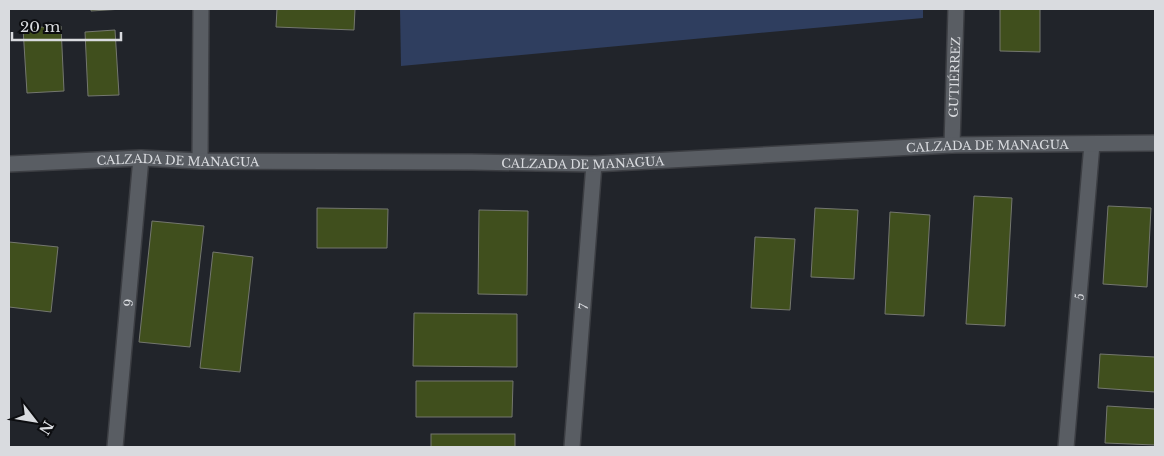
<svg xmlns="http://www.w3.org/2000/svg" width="1164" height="456" font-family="'Libre Baskerville',serif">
  <rect width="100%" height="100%" fill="#21242a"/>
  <path fill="#2f3e5f" d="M 400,9 L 923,9 L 923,18 L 401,66 Z"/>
  <g fill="#404f1d" stroke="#74776f">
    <path d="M 91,9 L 123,9 L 91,11 Z"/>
    <path d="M 277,9 L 355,9 L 354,30 L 276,27 Z"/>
    <path d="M 1000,9 L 1040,9 L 1040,52 L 1000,51 Z"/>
    <path d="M 61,26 L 64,91 L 27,93 L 23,28 Z"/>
    <path d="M 115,30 L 119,95 L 88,96 L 85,32 Z"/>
    <path d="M 974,196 L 1012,198 L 1005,326 L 966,324 Z"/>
    <path d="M 1108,206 L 1151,208 L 1147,287 L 1103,284 Z"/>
    <path d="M 317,208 L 388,209 L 387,248 L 317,248 Z"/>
    <path d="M 815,208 L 858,210 L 854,279 L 811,277 Z"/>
    <path d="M 479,210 L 528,211 L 527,295 L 478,294 Z"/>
    <path d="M 890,212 L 930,215 L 924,316 L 885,314 Z"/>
    <path d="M 152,221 L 204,226 L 190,347 L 139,342 Z"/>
    <path d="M 755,237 L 795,239 L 790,310 L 751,308 Z"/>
    <path d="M 9,242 L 58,247 L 51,312 L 9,307 Z"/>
    <path d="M 213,252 L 253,257 L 240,372 L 200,368 Z"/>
    <path d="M 414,313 L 517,314 L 517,367 L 413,366 Z"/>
    <path d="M 1100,354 L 1155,357 L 1155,392 L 1098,388 Z"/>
    <path d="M 416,381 L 513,381 L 512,417 L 416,417 Z"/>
    <path d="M 1107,406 L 1155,409 L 1155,445 L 1105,443 Z"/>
    <rect x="431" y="434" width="84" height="13"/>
  </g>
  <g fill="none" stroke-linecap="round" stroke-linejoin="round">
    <defs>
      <g id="minor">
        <path id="s1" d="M 952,145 L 956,9"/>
        <path id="s2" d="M 115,447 L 141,158"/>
        <path id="s3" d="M 572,447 L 594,164"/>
        <path id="s4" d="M 1066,447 L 1092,144"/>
      </g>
      <path id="tertiary" d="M 200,161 L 201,9"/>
      <g id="secondary">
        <path id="s5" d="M 9,164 L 141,158 L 200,161 L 471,162 L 594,164 L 952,145 L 1155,143"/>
      </g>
    </defs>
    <use href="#minor" stroke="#3c3e43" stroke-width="18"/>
    <use href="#tertiary" stroke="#3c3e43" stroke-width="18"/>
    <use href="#secondary" stroke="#3c3e43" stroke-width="18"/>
    <use href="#minor" stroke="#595d63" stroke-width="15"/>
    <use href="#tertiary" stroke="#595d63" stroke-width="15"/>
    <use href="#secondary" stroke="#595d63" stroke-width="15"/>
  </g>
  <g text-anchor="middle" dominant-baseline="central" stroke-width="4.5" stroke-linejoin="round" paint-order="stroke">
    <g font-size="12" fill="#d9dbdf" stroke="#0c0d10">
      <text stroke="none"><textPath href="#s1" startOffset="68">GUTIÉRREZ</textPath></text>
      <text stroke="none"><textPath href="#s5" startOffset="979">CALZADA DE MANAGUA</textPath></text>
      <text stroke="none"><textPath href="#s5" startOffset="169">CALZADA DE MANAGUA</textPath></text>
      <text stroke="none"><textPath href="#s5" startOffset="574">CALZADA DE MANAGUA</textPath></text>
      <text stroke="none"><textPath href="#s4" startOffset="151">5</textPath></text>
      <text stroke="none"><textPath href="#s2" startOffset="145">9</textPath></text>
      <text stroke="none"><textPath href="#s3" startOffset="141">7</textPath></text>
    </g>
  </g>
  <rect width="1164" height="456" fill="none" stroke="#d9dbdf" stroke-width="20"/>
  <g transform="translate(35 421) rotate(121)" stroke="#0c0d10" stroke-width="4" paint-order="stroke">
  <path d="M0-4L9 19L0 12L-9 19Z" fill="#d9dbdf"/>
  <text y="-8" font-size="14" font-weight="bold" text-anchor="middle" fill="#d9dbdf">N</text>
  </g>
  <path d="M12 32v8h109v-8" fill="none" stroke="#d9dbdf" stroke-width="2.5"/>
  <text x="20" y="32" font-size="15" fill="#d9dbdf" stroke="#0c0d10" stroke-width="4" paint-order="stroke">20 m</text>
</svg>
